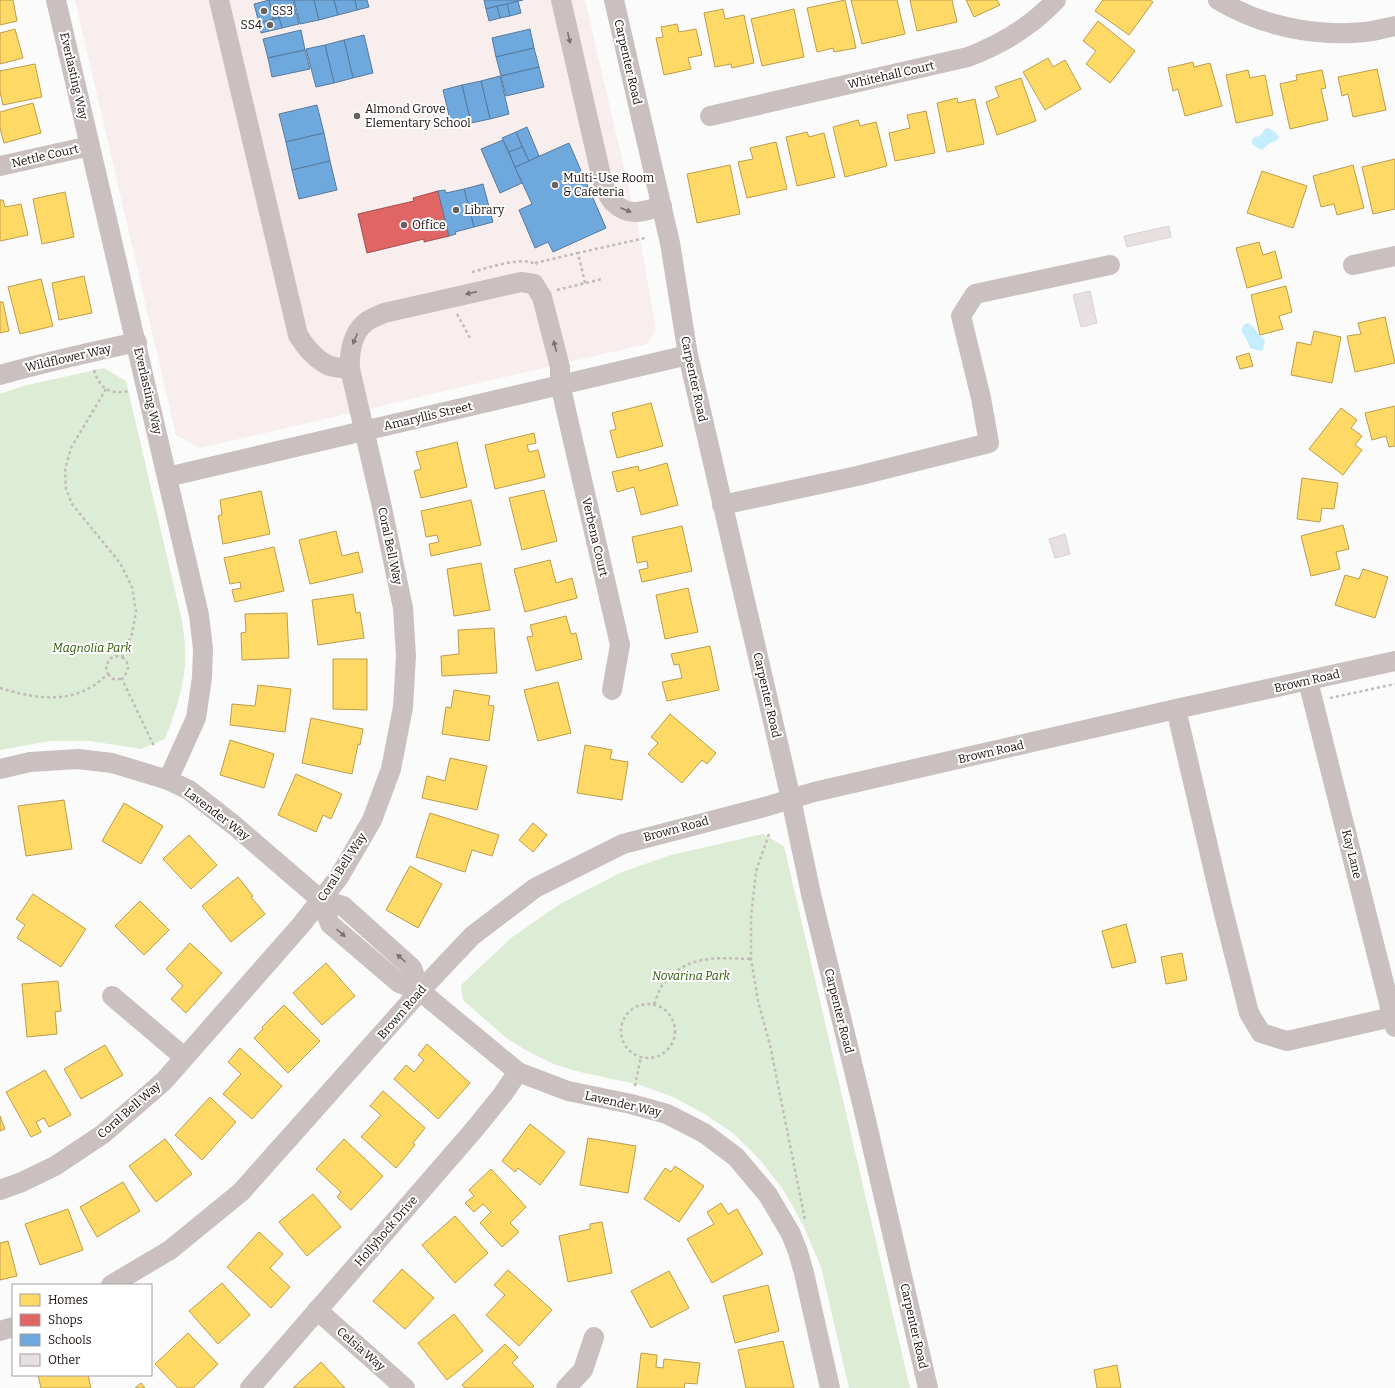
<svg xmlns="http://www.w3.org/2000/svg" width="1395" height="1388" font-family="Bitter,serif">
  <rect width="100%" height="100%" fill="#fbfbfb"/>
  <path fill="#f8eeee" d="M 75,0 L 585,0 L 639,232 L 656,330 L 647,344 L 200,448 L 176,435 Z"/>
  <g fill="#ddecd4">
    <path d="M 104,368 L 126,381 L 182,621 C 183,630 185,639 185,649 C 187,680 176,710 165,739 L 141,749 L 89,741 L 50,741 L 0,750 L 0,394 L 23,386 Z"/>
    <path d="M 763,834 L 784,846 L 910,1388 L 849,1388 L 821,1267 L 803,1225 L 784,1191 L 761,1161 L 733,1133 L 703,1113 L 673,1097 L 640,1085 L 580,1072 L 556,1065 L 527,1051 L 505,1037 L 463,1000 L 461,985 L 511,938 L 560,904 L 622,872 L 671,855 Z"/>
  </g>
  <g fill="#c4eefe">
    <path d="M 1266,128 C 1270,128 1277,133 1279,137 L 1276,141 L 1270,143 L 1262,150 C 1256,147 1248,144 1254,137 L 1260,136 Z"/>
    <path d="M 1249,323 C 1255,328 1258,335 1265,340 L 1263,350 L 1260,351 L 1250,348 L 1248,342 L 1241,330 L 1245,324 Z"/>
  </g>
  <g fill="#ffd966" stroke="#bb9d4b">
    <path d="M 0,0 L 13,0 L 17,21 L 0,25 Z"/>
    <path d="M 845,0 L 856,48 L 834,52 L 833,48 L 817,52 L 807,8 Z"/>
    <path d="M 851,0 L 897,0 L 905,34 L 862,44 Z"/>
    <path d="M 910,0 L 952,0 L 957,22 L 917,31 Z"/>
    <path d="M 966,0 L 997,0 L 1000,5 L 974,17 Z"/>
    <path d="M 1103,0 L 1150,0 L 1153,2 L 1129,35 L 1095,11 Z"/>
    <path d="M 723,9 L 725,19 L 744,15 L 754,63 L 732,68 L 731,64 L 715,67 L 704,13 Z"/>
    <path d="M 794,9 L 804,57 L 762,66 L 751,19 Z"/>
    <path d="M 1098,21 L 1135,51 L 1110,83 L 1086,64 L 1096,51 L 1083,41 Z"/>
    <path d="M 677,24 L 679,32 L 696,29 L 702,55 L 688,58 L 691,69 L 664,75 L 656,38 L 663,37 L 661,27 Z"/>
    <path d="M 15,29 L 23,58 L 0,64 L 0,33 Z"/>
    <path d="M 1048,58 L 1053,67 L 1065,60 L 1081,89 L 1045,110 L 1023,72 Z"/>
    <path d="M 1193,62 L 1194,67 L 1210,63 L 1222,106 L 1185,116 L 1178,89 L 1173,91 L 1168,68 Z"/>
    <path d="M 35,64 L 42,97 L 3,105 L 0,92 L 0,71 Z"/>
    <path d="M 1377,69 L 1386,110 L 1353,117 L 1348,94 L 1342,96 L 1338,77 Z"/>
    <path d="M 1248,70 L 1250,78 L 1265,75 L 1273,115 L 1236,123 L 1226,75 Z"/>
    <path d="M 1322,70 L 1326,88 L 1321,89 L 1328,120 L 1290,129 L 1280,84 L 1297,80 L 1296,75 Z"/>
    <path d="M 1021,78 L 1036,121 L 997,135 L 986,102 L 999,97 L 995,87 Z"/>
    <path d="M 957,98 L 958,103 L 975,99 L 984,144 L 947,152 L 937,103 Z"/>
    <path d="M 33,103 L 41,133 L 4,143 L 0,128 L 0,112 Z"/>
    <path d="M 926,111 L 935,153 L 895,161 L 889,133 L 910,128 L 907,115 Z"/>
    <path d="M 858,120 L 860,126 L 876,122 L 887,166 L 845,177 L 833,127 Z"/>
    <path d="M 807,132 L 809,137 L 824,133 L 835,177 L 797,186 L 786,137 Z"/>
    <path d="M 776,142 L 787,189 L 747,198 L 738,162 L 753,159 L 750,148 Z"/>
    <path d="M 1395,159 L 1395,209 L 1373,214 L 1362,167 Z"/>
    <path d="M 730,165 L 740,214 L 697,223 L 687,174 Z"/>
    <path d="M 1353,165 L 1364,208 L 1337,215 L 1334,204 L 1321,207 L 1313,176 Z"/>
    <path d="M 1262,171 L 1307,186 L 1293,228 L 1247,213 Z"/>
    <path d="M 65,192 L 74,237 L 42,244 L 33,199 Z"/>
    <path d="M 0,200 L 3,200 L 5,207 L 21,204 L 28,235 L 0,241 Z"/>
    <path d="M 1259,242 L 1263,255 L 1275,251 L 1282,278 L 1247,288 L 1236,248 Z"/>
    <path d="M 84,276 L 92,313 L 59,320 L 52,283 Z"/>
    <path d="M 41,279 L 53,326 L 20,334 L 8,287 Z"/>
    <path d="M 1286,286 L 1292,312 L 1279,316 L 1283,329 L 1260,335 L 1251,295 Z"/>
    <path d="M 0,302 L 3,302 L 9,331 L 0,333 Z"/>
    <path d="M 1385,317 L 1395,363 L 1355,372 L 1347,336 L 1361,334 L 1358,323 Z"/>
    <path d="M 1314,331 L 1341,337 L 1332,383 L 1291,375 L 1297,342 L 1311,345 Z"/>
    <path d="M 1249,353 L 1253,366 L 1240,369 L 1236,357 Z"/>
    <path d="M 651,403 L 663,446 L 617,458 L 610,431 L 616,429 L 612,413 Z"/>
    <path d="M 1395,406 L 1395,446 L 1389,447 L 1386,436 L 1372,440 L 1365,413 Z"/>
    <path d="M 1341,408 L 1357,420 L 1351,428 L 1362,436 L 1355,445 L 1362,450 L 1343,475 L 1309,449 Z"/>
    <path d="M 534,433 L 536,443 L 527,445 L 529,452 L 538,450 L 545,477 L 495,489 L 485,445 Z"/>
    <path d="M 457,442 L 467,487 L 421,498 L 414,471 L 421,469 L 416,452 Z"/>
    <path d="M 667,463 L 678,505 L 641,515 L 634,487 L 617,492 L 612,472 L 638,466 L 639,471 Z"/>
    <path d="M 1302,478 L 1338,483 L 1334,509 L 1322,508 L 1320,522 L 1297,519 Z"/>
    <path d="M 544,490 L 557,541 L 522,550 L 509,498 Z"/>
    <path d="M 261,491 L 270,534 L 223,544 L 218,516 L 222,515 L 220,500 Z"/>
    <path d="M 471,500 L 481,545 L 431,556 L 429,544 L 439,542 L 437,535 L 426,537 L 421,511 Z"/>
    <path d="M 1343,525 L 1349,549 L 1336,552 L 1340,569 L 1311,576 L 1301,536 Z"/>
    <path d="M 682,526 L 692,571 L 642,582 L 639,570 L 648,568 L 647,561 L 637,563 L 632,537 Z"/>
    <path d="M 336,531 L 342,556 L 358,552 L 363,572 L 310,584 L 299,540 Z"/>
    <path d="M 274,547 L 284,591 L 235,602 L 232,590 L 241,588 L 240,582 L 230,584 L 224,558 Z"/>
    <path d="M 550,560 L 556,583 L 572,578 L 577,598 L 525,612 L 514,569 Z"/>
    <path d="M 481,563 L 490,610 L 454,616 L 447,569 Z"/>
    <path d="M 1363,569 L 1388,577 L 1375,618 L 1335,605 L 1345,575 L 1359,579 Z"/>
    <path d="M 688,588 L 698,632 L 665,639 L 656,595 Z"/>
    <path d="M 353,594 L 356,613 L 360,612 L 364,638 L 318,645 L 312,600 Z"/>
    <path d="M 287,613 L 289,658 L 242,660 L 241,633 L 246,632 L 245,614 Z"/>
    <path d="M 566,616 L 571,634 L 576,633 L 582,659 L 536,671 L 527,637 L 533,636 L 530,625 Z"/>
    <path d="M 494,628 L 497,673 L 442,676 L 441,656 L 459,654 L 458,630 Z"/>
    <path d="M 710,646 L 719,690 L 667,701 L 662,682 L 682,678 L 679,664 L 674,665 L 671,654 Z"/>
    <path d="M 333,659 L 367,659 L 367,710 L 333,709 Z"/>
    <path d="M 558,682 L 571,733 L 538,741 L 524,690 Z"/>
    <path d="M 258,685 L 291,689 L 285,732 L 230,725 L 232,704 L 255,706 Z"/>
    <path d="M 454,690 L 490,696 L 488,705 L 494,706 L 489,741 L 442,734 L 446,707 L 451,708 Z"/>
    <path d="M 670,714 L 716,753 L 707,764 L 702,760 L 682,783 L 648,754 L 658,743 L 651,737 Z"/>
    <path d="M 311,718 L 363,729 L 360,745 L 358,744 L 352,774 L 302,763 Z"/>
    <path d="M 230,740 L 274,754 L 264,788 L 220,775 Z"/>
    <path d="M 585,745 L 612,750 L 610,759 L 628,762 L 622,800 L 577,793 Z"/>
    <path d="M 450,758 L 487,766 L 477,810 L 422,798 L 427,776 L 445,781 Z"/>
    <path d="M 296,774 L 342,794 L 331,819 L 323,815 L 316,832 L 278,815 Z"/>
    <path d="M 64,800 L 72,849 L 26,856 L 18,806 Z"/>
    <path d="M 124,803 L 163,826 L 141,864 L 102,841 Z"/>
    <path d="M 430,813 L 499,835 L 492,856 L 472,850 L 465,872 L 416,857 Z"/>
    <path d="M 533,823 L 547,835 L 533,852 L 519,840 Z"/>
    <path d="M 189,835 L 217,865 L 191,889 L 163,859 Z"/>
    <path d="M 410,866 L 442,884 L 418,928 L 386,910 Z"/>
    <path d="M 238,877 L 253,896 L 251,897 L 265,914 L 231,942 L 202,906 Z"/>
    <path d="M 33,894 L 86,929 L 61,967 L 17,938 L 25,925 L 16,919 Z"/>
    <path d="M 140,901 L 169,930 L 144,955 L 115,926 Z"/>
    <path d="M 1126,924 L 1136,962 L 1112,968 L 1102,931 Z"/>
    <path d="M 190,943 L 222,973 L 186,1013 L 171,999 L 183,986 L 166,969 Z"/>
    <path d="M 1182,953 L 1187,980 L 1166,984 L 1161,957 Z"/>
    <path d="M 326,963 L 355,996 L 322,1025 L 293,993 Z"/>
    <path d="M 58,981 L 61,1011 L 55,1012 L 57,1034 L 27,1037 L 22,984 Z"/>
    <path d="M 284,1005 L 320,1041 L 288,1073 L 254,1038 L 263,1029 L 262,1027 Z"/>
    <path d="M 427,1044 L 470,1083 L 438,1119 L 394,1079 L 406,1065 L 414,1072 L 424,1060 L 418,1055 Z"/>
    <path d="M 105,1045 L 123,1075 L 81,1099 L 64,1069 Z"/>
    <path d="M 240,1048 L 282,1086 L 252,1119 L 223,1094 L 241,1074 L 228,1062 Z"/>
    <path d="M 45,1070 L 71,1115 L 49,1127 L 44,1118 L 36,1122 L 41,1132 L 31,1137 L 6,1092 Z"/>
    <path d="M 383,1091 L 425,1128 L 413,1143 L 415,1145 L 396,1168 L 361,1137 L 381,1115 L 370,1106 Z"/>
    <path d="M 210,1097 L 236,1122 L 202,1160 L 175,1135 Z"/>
    <path d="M 0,1116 L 5,1129 L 0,1131 Z"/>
    <path d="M 530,1124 L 565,1152 L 540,1185 L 518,1168 L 515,1172 L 502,1161 Z"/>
    <path d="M 588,1138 L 636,1146 L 628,1193 L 580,1185 Z"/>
    <path d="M 165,1139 L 192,1174 L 156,1202 L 129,1166 Z"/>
    <path d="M 344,1139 L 383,1176 L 351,1210 L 337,1197 L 341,1192 L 316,1169 Z"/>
    <path d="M 675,1166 L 704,1186 L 679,1222 L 644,1199 L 665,1168 L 671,1172 Z"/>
    <path d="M 491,1169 L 526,1207 L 510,1223 L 519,1232 L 502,1247 L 480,1223 L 491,1212 L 483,1204 L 474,1212 L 465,1203 L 474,1196 L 469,1190 Z"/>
    <path d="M 123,1182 L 140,1211 L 97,1237 L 80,1207 Z"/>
    <path d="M 313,1194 L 341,1227 L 307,1256 L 279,1222 Z"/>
    <path d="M 721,1203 L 728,1214 L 737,1209 L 763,1254 L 712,1283 L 687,1239 L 714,1224 L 707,1212 Z"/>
    <path d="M 68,1209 L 83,1250 L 40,1265 L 25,1224 Z"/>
    <path d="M 455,1216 L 488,1253 L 455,1283 L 422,1245 Z"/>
    <path d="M 602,1222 L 612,1273 L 568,1282 L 559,1236 L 590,1229 L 590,1224 Z"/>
    <path d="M 259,1232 L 283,1254 L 270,1268 L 290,1287 L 271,1308 L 227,1267 Z"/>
    <path d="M 8,1241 L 17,1276 L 0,1280 L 0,1243 Z"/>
    <path d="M 402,1269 L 434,1298 L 405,1329 L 373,1301 Z"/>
    <path d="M 508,1270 L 552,1310 L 519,1346 L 486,1315 L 505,1295 L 494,1285 Z"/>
    <path d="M 669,1271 L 689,1308 L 651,1328 L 631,1291 Z"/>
    <path d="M 222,1283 L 250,1315 L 218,1344 L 189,1311 Z"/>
    <path d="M 768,1285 L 779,1331 L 735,1343 L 723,1296 Z"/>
    <path d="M 454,1314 L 483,1351 L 447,1380 L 418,1343 Z"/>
    <path d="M 188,1333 L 218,1364 L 193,1388 L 178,1388 L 155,1364 Z"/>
    <path d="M 783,1341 L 794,1388 L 746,1388 L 738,1350 Z"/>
    <path d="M 505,1344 L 518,1357 L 512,1363 L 534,1386 L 532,1388 L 465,1388 L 462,1385 Z"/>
    <path d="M 641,1353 L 657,1355 L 656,1367 L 663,1368 L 664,1359 L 700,1363 L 697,1384 L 685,1383 L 684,1388 L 637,1388 Z"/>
    <path d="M 321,1362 L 345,1388 L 293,1388 Z"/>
    <path d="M 1117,1365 L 1121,1388 L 1097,1388 L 1094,1370 Z"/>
    <path d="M 38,1375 L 88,1375 L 91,1388 L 41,1388 Z"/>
    <path d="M 141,1383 L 145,1388 L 135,1388 Z"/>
  </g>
  <path fill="#e06666" stroke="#a54c4b" d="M 438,191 L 449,236 L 424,242 L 424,239 L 367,253 L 358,214 L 414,201 L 413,198 Z"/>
  <g fill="#6fa8dc" stroke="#567a9e">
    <path d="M 269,0 L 293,0 L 296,13 L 273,19 Z"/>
    <path d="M 269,0 L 273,19 L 259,23 L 254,4 Z"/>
    <path d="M 294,0 L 314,0 L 319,20 L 300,24 Z"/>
    <path d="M 314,0 L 334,0 L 338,15 L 319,20 Z"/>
    <path d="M 334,0 L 355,0 L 357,10 L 338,15 Z"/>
    <path d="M 355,0 L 367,0 L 369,7 L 357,10 Z"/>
    <path d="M 484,0 L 523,0 L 486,9 Z"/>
    <path d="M 518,1 L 521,13 L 510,16 L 507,4 Z"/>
    <path d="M 507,4 L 510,16 L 500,18 L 497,6 Z"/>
    <path d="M 497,6 L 500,18 L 489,21 L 486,9 Z"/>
    <path d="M 296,13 L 299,24 L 282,28 L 279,18 Z"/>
    <path d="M 279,18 L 282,28 L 261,33 L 259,23 Z"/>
    <path d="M 530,29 L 534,48 L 496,57 L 492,38 Z"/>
    <path d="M 301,30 L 305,50 L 268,58 L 263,39 Z"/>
    <path d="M 364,35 L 373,73 L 353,78 L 344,40 Z"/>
    <path d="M 344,40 L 353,78 L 334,83 L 325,45 Z"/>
    <path d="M 325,45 L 334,83 L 316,87 L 306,49 Z"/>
    <path d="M 534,48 L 539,67 L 501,76 L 496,57 Z"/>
    <path d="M 305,50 L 310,69 L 272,77 L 268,58 Z"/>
    <path d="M 539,67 L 544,87 L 506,96 L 501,76 Z"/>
    <path d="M 500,76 L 509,114 L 490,119 L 481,81 Z"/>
    <path d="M 481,81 L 490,119 L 471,123 L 462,85 Z"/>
    <path d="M 462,85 L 471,123 L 452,128 L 443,90 Z"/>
    <path d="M 317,105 L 324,133 L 286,142 L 279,114 Z"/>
    <path d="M 527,127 L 539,156 L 529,161 L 516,132 Z"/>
    <path d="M 516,132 L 522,147 L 509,152 L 502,138 Z"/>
    <path d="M 324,133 L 330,161 L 292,170 L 286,142 Z"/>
    <path d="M 503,140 L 522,183 L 500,193 L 481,149 Z"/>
    <path d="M 569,143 L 606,228 L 553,252 L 548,242 L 535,248 L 519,210 L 532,204 L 515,167 Z"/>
    <path d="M 522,147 L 529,161 L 515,167 L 509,152 Z"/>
    <path d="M 330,161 L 337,190 L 299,199 L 292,170 Z"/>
    <path d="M 483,184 L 493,222 L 474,227 L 464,189 Z"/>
    <path d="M 464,189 L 474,227 L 455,232 L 456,234 L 449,236 L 438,191 L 445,190 L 446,193 Z"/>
  </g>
  <g fill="#e6e0e0" stroke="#d9d3d3">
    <path d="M 1169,226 L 1171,237 L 1127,247 L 1124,236 Z"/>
    <path d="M 1090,291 L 1097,323 L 1081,327 L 1073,295 Z"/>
    <path d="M 1065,534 L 1070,554 L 1055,558 L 1049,539 Z"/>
  </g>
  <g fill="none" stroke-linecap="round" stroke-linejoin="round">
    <g stroke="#c1bbba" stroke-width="2.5" stroke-dasharray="3 3" stroke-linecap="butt">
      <path d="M 535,263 L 578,253"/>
      <path d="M 472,272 C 488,268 524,255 537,265"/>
      <path d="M 585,283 L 578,253 L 645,238"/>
      <path d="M 557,290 L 602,279"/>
      <path d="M 457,314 L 471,340"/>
      <path d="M 94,370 C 100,389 110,395 129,391"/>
      <path d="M 122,657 C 131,664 129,671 122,679 L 154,746"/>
      <path d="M 108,674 L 113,679 L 122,679"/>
      <path d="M 0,688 C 30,697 63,704 91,687 C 97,684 103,678 108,674 L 106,667 L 109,659 L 116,656 L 122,657 L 132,634 L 136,612 L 132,587 L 120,563 L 72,504 L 66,489 L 65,470 L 71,448 L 106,389"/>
      <path d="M 1330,698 L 1395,684"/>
      <path d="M 769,834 L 756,871 L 751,917 L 751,959 L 758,1001 L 770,1045 L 805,1220"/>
      <path d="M 654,1004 C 657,998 659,989 663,984 C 687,954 717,958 751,959"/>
      <circle cx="648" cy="1031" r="27"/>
      <path d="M 635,1086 L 641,1056"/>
    </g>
    <g stroke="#c9c0bf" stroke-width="20">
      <path d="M 56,0 L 199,615 L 203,649 L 202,678 L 196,718 L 168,780"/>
      <path d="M 219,0 L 298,335 C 304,345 314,357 324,363 C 331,368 341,368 350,369"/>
      <path d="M 561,0 L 603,184 C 606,190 609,199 614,203 C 630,218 644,211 662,206"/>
      <path d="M 614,0 L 670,243 L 688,355 L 791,799 L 811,894 L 866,1120 L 928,1388"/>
      <path d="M 1218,0 C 1261,26 1315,37 1365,32 C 1375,31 1385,28 1395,26"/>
      <path d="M 710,116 L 968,57 C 1002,44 1031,27 1056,0"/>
      <path d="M 0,166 L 90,146"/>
      <path d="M 1353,265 L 1395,256"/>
      <path d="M 0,375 C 45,362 91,352 137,342"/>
      <path d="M 167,477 L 688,355"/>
      <path d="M 722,505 L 857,476 L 989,443 L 981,398 L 961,316 L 975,294 L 1110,265"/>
      <path d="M 1308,681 L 1395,1027"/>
      <path d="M 1176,709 L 1222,906 L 1249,1013 L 1261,1033 L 1287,1041 L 1392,1017"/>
      <path d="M 0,769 L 30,762 L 78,759 L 112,763 L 168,780 L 189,790 L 235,826 L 321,900 L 343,906 L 412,968 L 420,991"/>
      <path d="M 321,900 L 330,924 L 399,983 L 420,991 L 518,1072 L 568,1091 L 631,1104 L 667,1114 L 704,1133 L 736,1157 L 768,1195 L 791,1234 L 798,1252 L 804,1273 L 830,1388"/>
      <path d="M 112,996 L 184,1057"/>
      <path d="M 0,1190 L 22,1182 L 55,1166 L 103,1134 L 164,1081 L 301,925 L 339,877 L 372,820 L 391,769 L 403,707 L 406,656 L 403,608 L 381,503 L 350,369 C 349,353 352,333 366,322 C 371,318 378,316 384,313 L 521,282 L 534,284 L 542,297 L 560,367 L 560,384 L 620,645 L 612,690"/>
      <path d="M 111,1285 L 170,1250 L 241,1192 L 420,991 L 472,936 L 535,888 L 623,844 L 768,806 L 814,792 L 1176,709 L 1395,661"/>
      <path d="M 317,1310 L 405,1388"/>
      <path d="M 0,1331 L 13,1327"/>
      <path d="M 250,1388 L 473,1131 L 503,1094 L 518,1072"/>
      <path d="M 566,1388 L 583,1370 L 594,1337"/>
    </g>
  </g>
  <defs><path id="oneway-solid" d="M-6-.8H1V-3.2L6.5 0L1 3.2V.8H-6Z"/></defs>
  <g fill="#7b716f">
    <use href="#oneway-solid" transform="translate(569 38) rotate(77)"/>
    <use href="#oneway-solid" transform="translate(626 210) rotate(23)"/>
    <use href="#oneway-solid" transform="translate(471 293) rotate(167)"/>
    <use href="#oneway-solid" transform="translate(355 339) rotate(114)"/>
    <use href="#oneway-solid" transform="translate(555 346) rotate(-104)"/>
    <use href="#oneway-solid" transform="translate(341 933) rotate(41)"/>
    <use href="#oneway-solid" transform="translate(401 958) rotate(-138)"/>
  </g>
  <g fill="#696260" stroke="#fff" stroke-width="1.5">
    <circle cx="264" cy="11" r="4"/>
    <circle cx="270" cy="25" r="4"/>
    <circle cx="357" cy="116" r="4"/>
    <circle cx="555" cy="185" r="4"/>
    <circle cx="456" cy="210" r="4"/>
    <circle cx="404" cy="225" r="4"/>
  </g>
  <g text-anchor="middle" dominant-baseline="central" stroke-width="4" stroke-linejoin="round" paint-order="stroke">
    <g font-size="12" fill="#1b100d" stroke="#fff" text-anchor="start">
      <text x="272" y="11">SS3</text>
      <text x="262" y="25" text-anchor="end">SS4</text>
      <text x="365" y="109">Almond Grove<tspan x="365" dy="14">Elementary School</tspan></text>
      <text x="563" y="178">Multi-Use Room<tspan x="563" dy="14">&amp; Cafeteria</tspan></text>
      <text x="464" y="210">Library</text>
      <text x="412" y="225">Office</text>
    </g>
    <g font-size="12" fill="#1b100d" stroke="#fff">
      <text transform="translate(628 62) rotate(77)">Carpenter Road</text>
      <text transform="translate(891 75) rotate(-13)">Whitehall Court</text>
      <text transform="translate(74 76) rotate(77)">Everlasting Way</text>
      <text transform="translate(45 156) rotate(-13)">Nettle Court</text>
      <text transform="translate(68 358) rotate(-13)">Wildflower Way</text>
      <text transform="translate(694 379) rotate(78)">Carpenter Road</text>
      <text transform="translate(148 391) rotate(77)">Everlasting Way</text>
      <text transform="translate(428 416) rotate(-13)">Amaryllis Street</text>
      <text transform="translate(595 537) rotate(77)">Verbena Court</text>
      <text transform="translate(390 546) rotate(78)">Coral Bell Way</text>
      <text transform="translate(1307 681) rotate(-13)">Brown Road</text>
      <text transform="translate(767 695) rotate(77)">Carpenter Road</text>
      <text transform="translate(991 752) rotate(-13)">Brown Road</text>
      <text transform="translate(217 814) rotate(37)">Lavender Way</text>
      <text transform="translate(676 829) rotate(-15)">Brown Road</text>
      <text transform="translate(1352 854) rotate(76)">Kay Lane</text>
      <text transform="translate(342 867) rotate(-57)">Coral Bell Way</text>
      <text transform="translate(839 1011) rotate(76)">Carpenter Road</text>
      <text transform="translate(402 1012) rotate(-49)">Brown Road</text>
      <text transform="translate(623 1104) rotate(13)">Lavender Way</text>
      <text transform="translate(129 1110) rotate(-41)">Coral Bell Way</text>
      <text transform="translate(386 1231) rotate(-49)">Hollyhock Drive</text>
      <text transform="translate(914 1326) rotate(77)">Carpenter Road</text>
      <text transform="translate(361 1349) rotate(41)">Celsia Way</text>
    </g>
    <g font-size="12" font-style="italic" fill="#2e5704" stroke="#fff">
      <text x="92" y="648">Magnolia Park</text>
      <text x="691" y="976">Novarina Park</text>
    </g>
  </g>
  <rect x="12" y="1284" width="140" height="92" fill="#ffffff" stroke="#a49f9e"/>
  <rect x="20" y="1294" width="20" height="12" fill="#ffd966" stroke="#a49f9e"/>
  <text x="48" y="1304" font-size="12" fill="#1b100d">Homes</text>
  <rect x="20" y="1314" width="20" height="12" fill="#e06666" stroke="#a49f9e"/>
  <text x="48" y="1324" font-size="12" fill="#1b100d">Shops</text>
  <rect x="20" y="1334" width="20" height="12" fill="#6fa8dc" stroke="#a49f9e"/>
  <text x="48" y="1344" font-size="12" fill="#1b100d">Schools</text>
  <rect x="20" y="1354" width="20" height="12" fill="#e6e0e0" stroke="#a49f9e"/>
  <text x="48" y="1364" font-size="12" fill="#1b100d">Other</text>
</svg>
